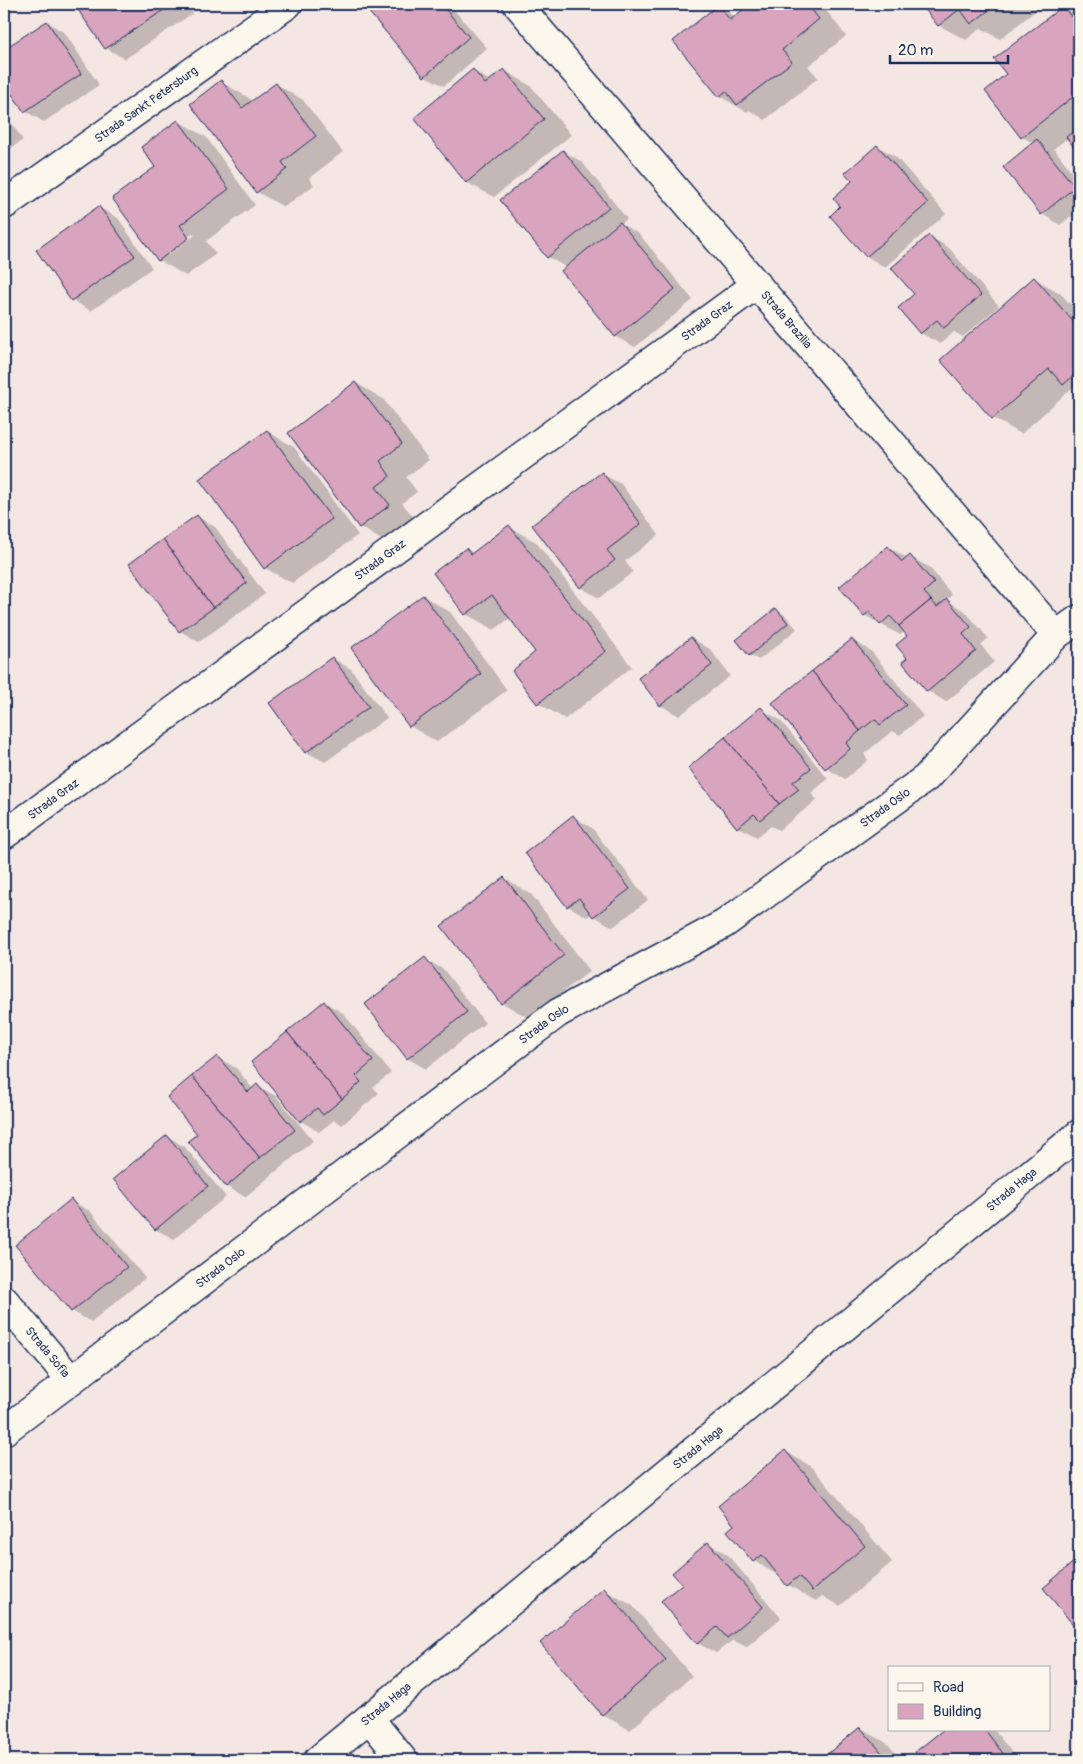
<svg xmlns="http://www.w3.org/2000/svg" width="1083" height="1764" font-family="Pangolin,sans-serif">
  <rect width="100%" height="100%" fill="#f4e6e3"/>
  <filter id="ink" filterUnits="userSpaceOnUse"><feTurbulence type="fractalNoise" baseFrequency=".02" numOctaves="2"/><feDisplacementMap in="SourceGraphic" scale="10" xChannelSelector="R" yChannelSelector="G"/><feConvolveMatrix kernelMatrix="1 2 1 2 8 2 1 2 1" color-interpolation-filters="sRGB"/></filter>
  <g filter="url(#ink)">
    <g fill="#0003" fill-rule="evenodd">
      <path d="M 76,4 L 187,4 L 193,13 L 125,59 L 106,48 Z"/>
      <path d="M 363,4 L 449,4 L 487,48 L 444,86 L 425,76 Z"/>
      <path d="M 752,4 L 821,4 L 846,36 L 808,66 L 818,78 L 765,120 L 749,110 L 747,112 L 719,96 L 718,6 L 736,17 Z"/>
      <path d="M 922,4 L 1044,4 L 1000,39 L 981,28 L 966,40 L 938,25 Z"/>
      <path d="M 1063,7 L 1079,17 L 1079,152 L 1068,138 L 1053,149 L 1056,151 L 1079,181 L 1079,210 L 1060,225 L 1042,214 L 1034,143 L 1022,137 L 1008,74 Z"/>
      <path d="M 47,22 L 65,33 L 99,85 L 44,122 L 25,111 L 4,80 L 4,51 Z"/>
      <path d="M 504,70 L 531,86 L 571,135 L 494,197 L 466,182 L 473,71 L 491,81 Z"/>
      <path d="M 221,82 L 249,98 L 252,102 L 276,84 L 303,100 L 343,152 L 309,178 L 314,185 L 284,207 L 257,192 Z"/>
      <path d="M 4,112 L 23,140 L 4,153 Z"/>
      <path d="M 178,121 L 206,137 L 255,205 L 206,241 L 216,254 L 186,276 L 159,260 L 157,167 ZM 193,233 L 195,235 L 167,256 L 167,252 Z"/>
      <path d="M 877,146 L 896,157 L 946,214 L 885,267 L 866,256 L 842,206 L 853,182 Z"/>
      <path d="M 563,151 L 582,162 L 627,219 L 621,224 L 639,234 L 693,300 L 635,347 L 616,337 L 563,271 L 567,268 L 548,257 Z"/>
      <path d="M 100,208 L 118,218 L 152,268 L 91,311 L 72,300 Z"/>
      <path d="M 929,236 L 948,247 L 999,306 L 963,337 L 954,332 L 940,344 L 921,333 L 900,308 L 915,294 Z"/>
      <path d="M 1034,278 L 1061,294 L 1079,314 L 1079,393 L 1072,388 L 1021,434 L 993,418 L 942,360 Z"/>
      <path d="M 356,383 L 383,399 L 429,460 L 406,477 L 417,492 L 402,503 L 417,521 L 387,543 L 360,527 Z"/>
      <path d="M 267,431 L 294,447 L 358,535 L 292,583 L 265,568 Z"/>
      <path d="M 602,474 L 621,484 L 659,535 L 625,561 L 633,572 L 599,598 L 580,587 Z"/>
      <path d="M 197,516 L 215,527 L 265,594 L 199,642 L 180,631 L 131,564 Z"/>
      <path d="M 509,527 L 536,542 L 632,667 L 565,719 L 538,703 L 513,671 L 537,653 L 510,618 L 494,630 L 466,614 L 435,573 L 466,549 L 474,554 Z"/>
      <path d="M 888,547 L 907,558 L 910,557 L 929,567 L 952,595 L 946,600 L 965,611 L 988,638 L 981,645 L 994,662 L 946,702 L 928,691 L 909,658 L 909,636 L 905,631 L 900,635 L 864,615 Z"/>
      <path d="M 423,596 L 450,612 L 507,690 L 437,742 L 410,726 Z"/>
      <path d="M 776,610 L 785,615 L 797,629 L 759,660 L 749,655 Z"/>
      <path d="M 691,638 L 710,649 L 730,676 L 679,716 L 660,705 Z"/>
      <path d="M 852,640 L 871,651 L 923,716 L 900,735 L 892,731 L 864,754 L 868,760 L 845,779 L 826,768 L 774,703 Z"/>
      <path d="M 332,658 L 351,669 L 387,718 L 325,762 L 306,752 Z"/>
      <path d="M 761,709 L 780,720 L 828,779 L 811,793 L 817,800 L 779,830 L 771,826 L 757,837 L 738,827 Z"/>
      <path d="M 4,762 L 10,770 L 4,775 Z"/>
      <path d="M 574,817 L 592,828 L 648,900 L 613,927 L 594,916 L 592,913 L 587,917 L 568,906 Z"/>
      <path d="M 504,878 L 531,894 L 590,971 L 529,1018 L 502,1003 Z"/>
      <path d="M 425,959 L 444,970 L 485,1023 L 426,1069 L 407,1058 Z"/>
      <path d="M 324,1002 L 343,1013 L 391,1073 L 373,1087 L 379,1093 L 342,1125 L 334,1120 L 319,1132 L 301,1121 Z"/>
      <path d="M 217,1057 L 236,1068 L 253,1089 L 257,1086 L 276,1096 L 313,1141 L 245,1197 L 226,1186 L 199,1134 Z"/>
      <path d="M 167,1136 L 185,1147 L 226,1197 L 174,1239 L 155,1229 Z"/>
      <path d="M 71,1201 L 90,1211 L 145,1278 L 91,1322 L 72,1311 L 17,1245 Z"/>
      <path d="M 785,1451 L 812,1467 L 892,1562 L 840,1606 L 822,1596 L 816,1601 L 788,1585 L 781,1577 L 754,1561 L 736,1525 Z"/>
      <path d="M 708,1543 L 727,1554 L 781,1618 L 746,1647 L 733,1640 L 716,1653 L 697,1643 L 684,1584 Z"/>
      <path d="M 1079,1559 L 1079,1630 L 1045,1588 Z"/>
      <path d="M 604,1590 L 632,1605 L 692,1676 L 630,1730 L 603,1715 L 542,1643 Z"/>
      <path d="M 861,1728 L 888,1744 L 901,1760 L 822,1760 Z"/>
      <path d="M 945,1730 L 994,1730 L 1018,1760 L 923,1760 L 917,1752 Z"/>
    </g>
    <g fill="#d9a4bd" stroke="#1b2f5e">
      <path d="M 74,4 L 173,4 L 105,49 Z"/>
      <path d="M 362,4 L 441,4 L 469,37 L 424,77 Z"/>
      <path d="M 750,4 L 807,4 L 819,19 L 782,50 L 792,62 L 737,105 L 726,91 L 719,97 L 673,41 L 718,5 L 730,20 Z"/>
      <path d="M 921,4 L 997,4 L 971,24 L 960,9 L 938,26 Z"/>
      <path d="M 1063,6 L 1079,27 L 1079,92 L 1021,138 L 985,91 L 1006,74 L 994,59 Z"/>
      <path d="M 47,21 L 81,74 L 24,112 L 4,82 L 4,49 Z"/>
      <path d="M 473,69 L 485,84 L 504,69 L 544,119 L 466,183 L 414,118 Z"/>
      <path d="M 221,80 L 242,108 L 276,83 L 316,136 L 282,162 L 287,169 L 256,193 L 190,104 Z"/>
      <path d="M 178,120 L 229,189 L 180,225 L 189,238 L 158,261 L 112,198 L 155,167 L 141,147 Z"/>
      <path d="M 1079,127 L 1079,154 L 1066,137 Z"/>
      <path d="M 1037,139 L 1075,187 L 1041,215 L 1003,167 Z"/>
      <path d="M 877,145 L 928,203 L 866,257 L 830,216 L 840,206 L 833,198 L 852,181 L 845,173 Z"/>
      <path d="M 563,150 L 609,207 L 547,258 L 500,200 Z"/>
      <path d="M 99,206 L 135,256 L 71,301 L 36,250 Z"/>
      <path d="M 620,222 L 675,289 L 615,337 L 561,271 Z"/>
      <path d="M 929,235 L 981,295 L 944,328 L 937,320 L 920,334 L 898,308 L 914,294 L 891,268 Z"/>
      <path d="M 1034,277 L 1079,328 L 1079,371 L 1063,385 L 1049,369 L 992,419 L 940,360 Z"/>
      <path d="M 355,382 L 402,444 L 380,461 L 390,476 L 376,487 L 390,505 L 359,528 L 288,433 Z"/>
      <path d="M 267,430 L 332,519 L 264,569 L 199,479 Z"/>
      <path d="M 602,472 L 641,524 L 607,550 L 615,560 L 580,588 L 532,525 Z"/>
      <path d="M 197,515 L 247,583 L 213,608 L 163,539 Z"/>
      <path d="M 509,525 L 606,651 L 537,704 L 512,671 L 535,652 L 492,595 L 465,615 L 433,573 L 466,548 L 471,554 Z"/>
      <path d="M 163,539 L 213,608 L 179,632 L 129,564 Z"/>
      <path d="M 888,546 L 902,562 L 910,555 L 934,583 L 924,592 L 931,600 L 899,626 L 890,616 L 880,625 L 869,612 L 864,616 L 839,587 Z"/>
      <path d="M 423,595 L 481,674 L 409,727 L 351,648 Z"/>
      <path d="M 947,599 L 971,627 L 963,634 L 976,651 L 927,692 L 902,662 L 907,658 L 896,645 L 907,636 L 899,626 L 931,600 L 937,607 Z"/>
      <path d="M 776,608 L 788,623 L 749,656 L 736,640 Z"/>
      <path d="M 691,637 L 712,665 L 660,706 L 638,678 Z"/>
      <path d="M 852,639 L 906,705 L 880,725 L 875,719 L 860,731 L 812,671 Z"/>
      <path d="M 332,657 L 369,707 L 305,753 L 269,703 Z"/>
      <path d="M 812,671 L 860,731 L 846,743 L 850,749 L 825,769 L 772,703 Z"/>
      <path d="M 761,707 L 811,768 L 793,782 L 799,789 L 779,804 L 725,737 Z"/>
      <path d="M 725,737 L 779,804 L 760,820 L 754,814 L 737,828 L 688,768 Z"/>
      <path d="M 573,815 L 630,889 L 593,917 L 579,898 L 567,907 L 525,853 Z"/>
      <path d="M 504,877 L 564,955 L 501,1004 L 441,926 Z"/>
      <path d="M 425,957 L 467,1012 L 407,1059 L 365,1004 Z"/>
      <path d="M 324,1001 L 373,1061 L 356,1076 L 361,1082 L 342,1099 L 287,1032 Z"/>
      <path d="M 287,1032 L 342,1099 L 323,1115 L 317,1108 L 300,1122 L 251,1062 Z"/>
      <path d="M 217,1056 L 248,1092 L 257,1084 L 295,1130 L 260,1158 L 192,1076 Z"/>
      <path d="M 192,1076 L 260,1158 L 226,1187 L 188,1141 L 197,1134 L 167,1097 Z"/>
      <path d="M 167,1135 L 208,1186 L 155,1230 L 113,1179 Z"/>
      <path d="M 71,1199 L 127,1267 L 71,1312 L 15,1245 Z"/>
      <path d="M 785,1450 L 865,1546 L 812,1591 L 799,1576 L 787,1586 L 762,1555 L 753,1562 L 727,1531 L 734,1525 L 718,1506 Z"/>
      <path d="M 708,1542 L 763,1607 L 727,1638 L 717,1627 L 697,1644 L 661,1601 L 682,1584 L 672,1573 Z"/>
      <path d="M 1077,1559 L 1079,1561 L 1079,1632 L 1043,1588 Z"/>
      <path d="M 604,1588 L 666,1660 L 602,1715 L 540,1643 Z"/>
      <path d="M 860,1727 L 888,1760 L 820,1760 Z"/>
      <path d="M 943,1730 L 985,1730 L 1008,1760 L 921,1760 L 915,1752 Z"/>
    </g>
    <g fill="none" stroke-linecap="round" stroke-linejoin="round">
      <defs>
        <g id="street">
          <path id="s1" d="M 517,4 L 1056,635"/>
          <path id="s2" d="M 4,205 L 288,4"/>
          <path id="s3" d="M 4,835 L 757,284"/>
          <path id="s4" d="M 4,1300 L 71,1380"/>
          <path id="s5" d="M 4,1431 L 558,1013 L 724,924 L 926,778 L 1056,635 L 1079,619"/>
          <path d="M 369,1718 L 403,1760"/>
          <path id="s6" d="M 318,1760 L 1079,1134"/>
        </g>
      </defs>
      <use href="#street" stroke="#1b2f5e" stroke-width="31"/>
      <use href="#street" stroke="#fbf7ec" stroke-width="28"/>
    </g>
  </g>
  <g text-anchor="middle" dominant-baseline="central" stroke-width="5" stroke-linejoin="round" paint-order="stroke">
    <g font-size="12" fill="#1b2f5e" stroke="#fbf7ec">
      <text stroke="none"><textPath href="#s2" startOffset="174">Strada Sankt Petersburg</textPath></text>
      <text stroke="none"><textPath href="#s1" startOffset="415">Strada Brazilia</textPath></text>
      <text stroke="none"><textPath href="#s3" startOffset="871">Strada Graz</textPath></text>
      <text stroke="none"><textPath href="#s3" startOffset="466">Strada Graz</textPath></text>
      <text stroke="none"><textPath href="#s3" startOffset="61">Strada Graz</textPath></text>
      <text stroke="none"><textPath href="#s5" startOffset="1081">Strada Oslo</textPath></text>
      <text stroke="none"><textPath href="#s5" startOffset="676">Strada Oslo</textPath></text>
      <text stroke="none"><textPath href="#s6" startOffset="898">Strada Haga</textPath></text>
      <text stroke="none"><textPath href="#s5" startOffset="271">Strada Oslo</textPath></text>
      <text stroke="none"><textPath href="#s4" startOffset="68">Strada Sofia</textPath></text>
      <text stroke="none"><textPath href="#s6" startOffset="492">Strada Haga</textPath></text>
      <text stroke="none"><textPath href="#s6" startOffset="88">Strada Haga</textPath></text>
    </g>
  </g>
  <rect width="1083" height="1764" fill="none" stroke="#fbf7ec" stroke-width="20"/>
  <rect x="10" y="10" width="1063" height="1744" fill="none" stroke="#1b2f5e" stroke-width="2" filter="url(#ink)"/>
  <rect x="888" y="1666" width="162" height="65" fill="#fbf7ec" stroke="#a1a7b3"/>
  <rect x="898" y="1683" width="25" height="8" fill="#fbf7ec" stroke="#a1a7b3"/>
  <text x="933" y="1692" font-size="15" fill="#1b2f5e">Road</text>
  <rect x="898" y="1704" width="25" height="15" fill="#d9a4bd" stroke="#a1a7b3"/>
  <text x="933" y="1716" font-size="15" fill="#1b2f5e">Building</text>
  <path d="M890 55v8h118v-8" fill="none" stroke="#1b2f5e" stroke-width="2.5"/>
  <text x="898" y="55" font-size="15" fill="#1b2f5e" stroke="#fbf7ec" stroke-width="4" paint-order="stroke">20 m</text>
</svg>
